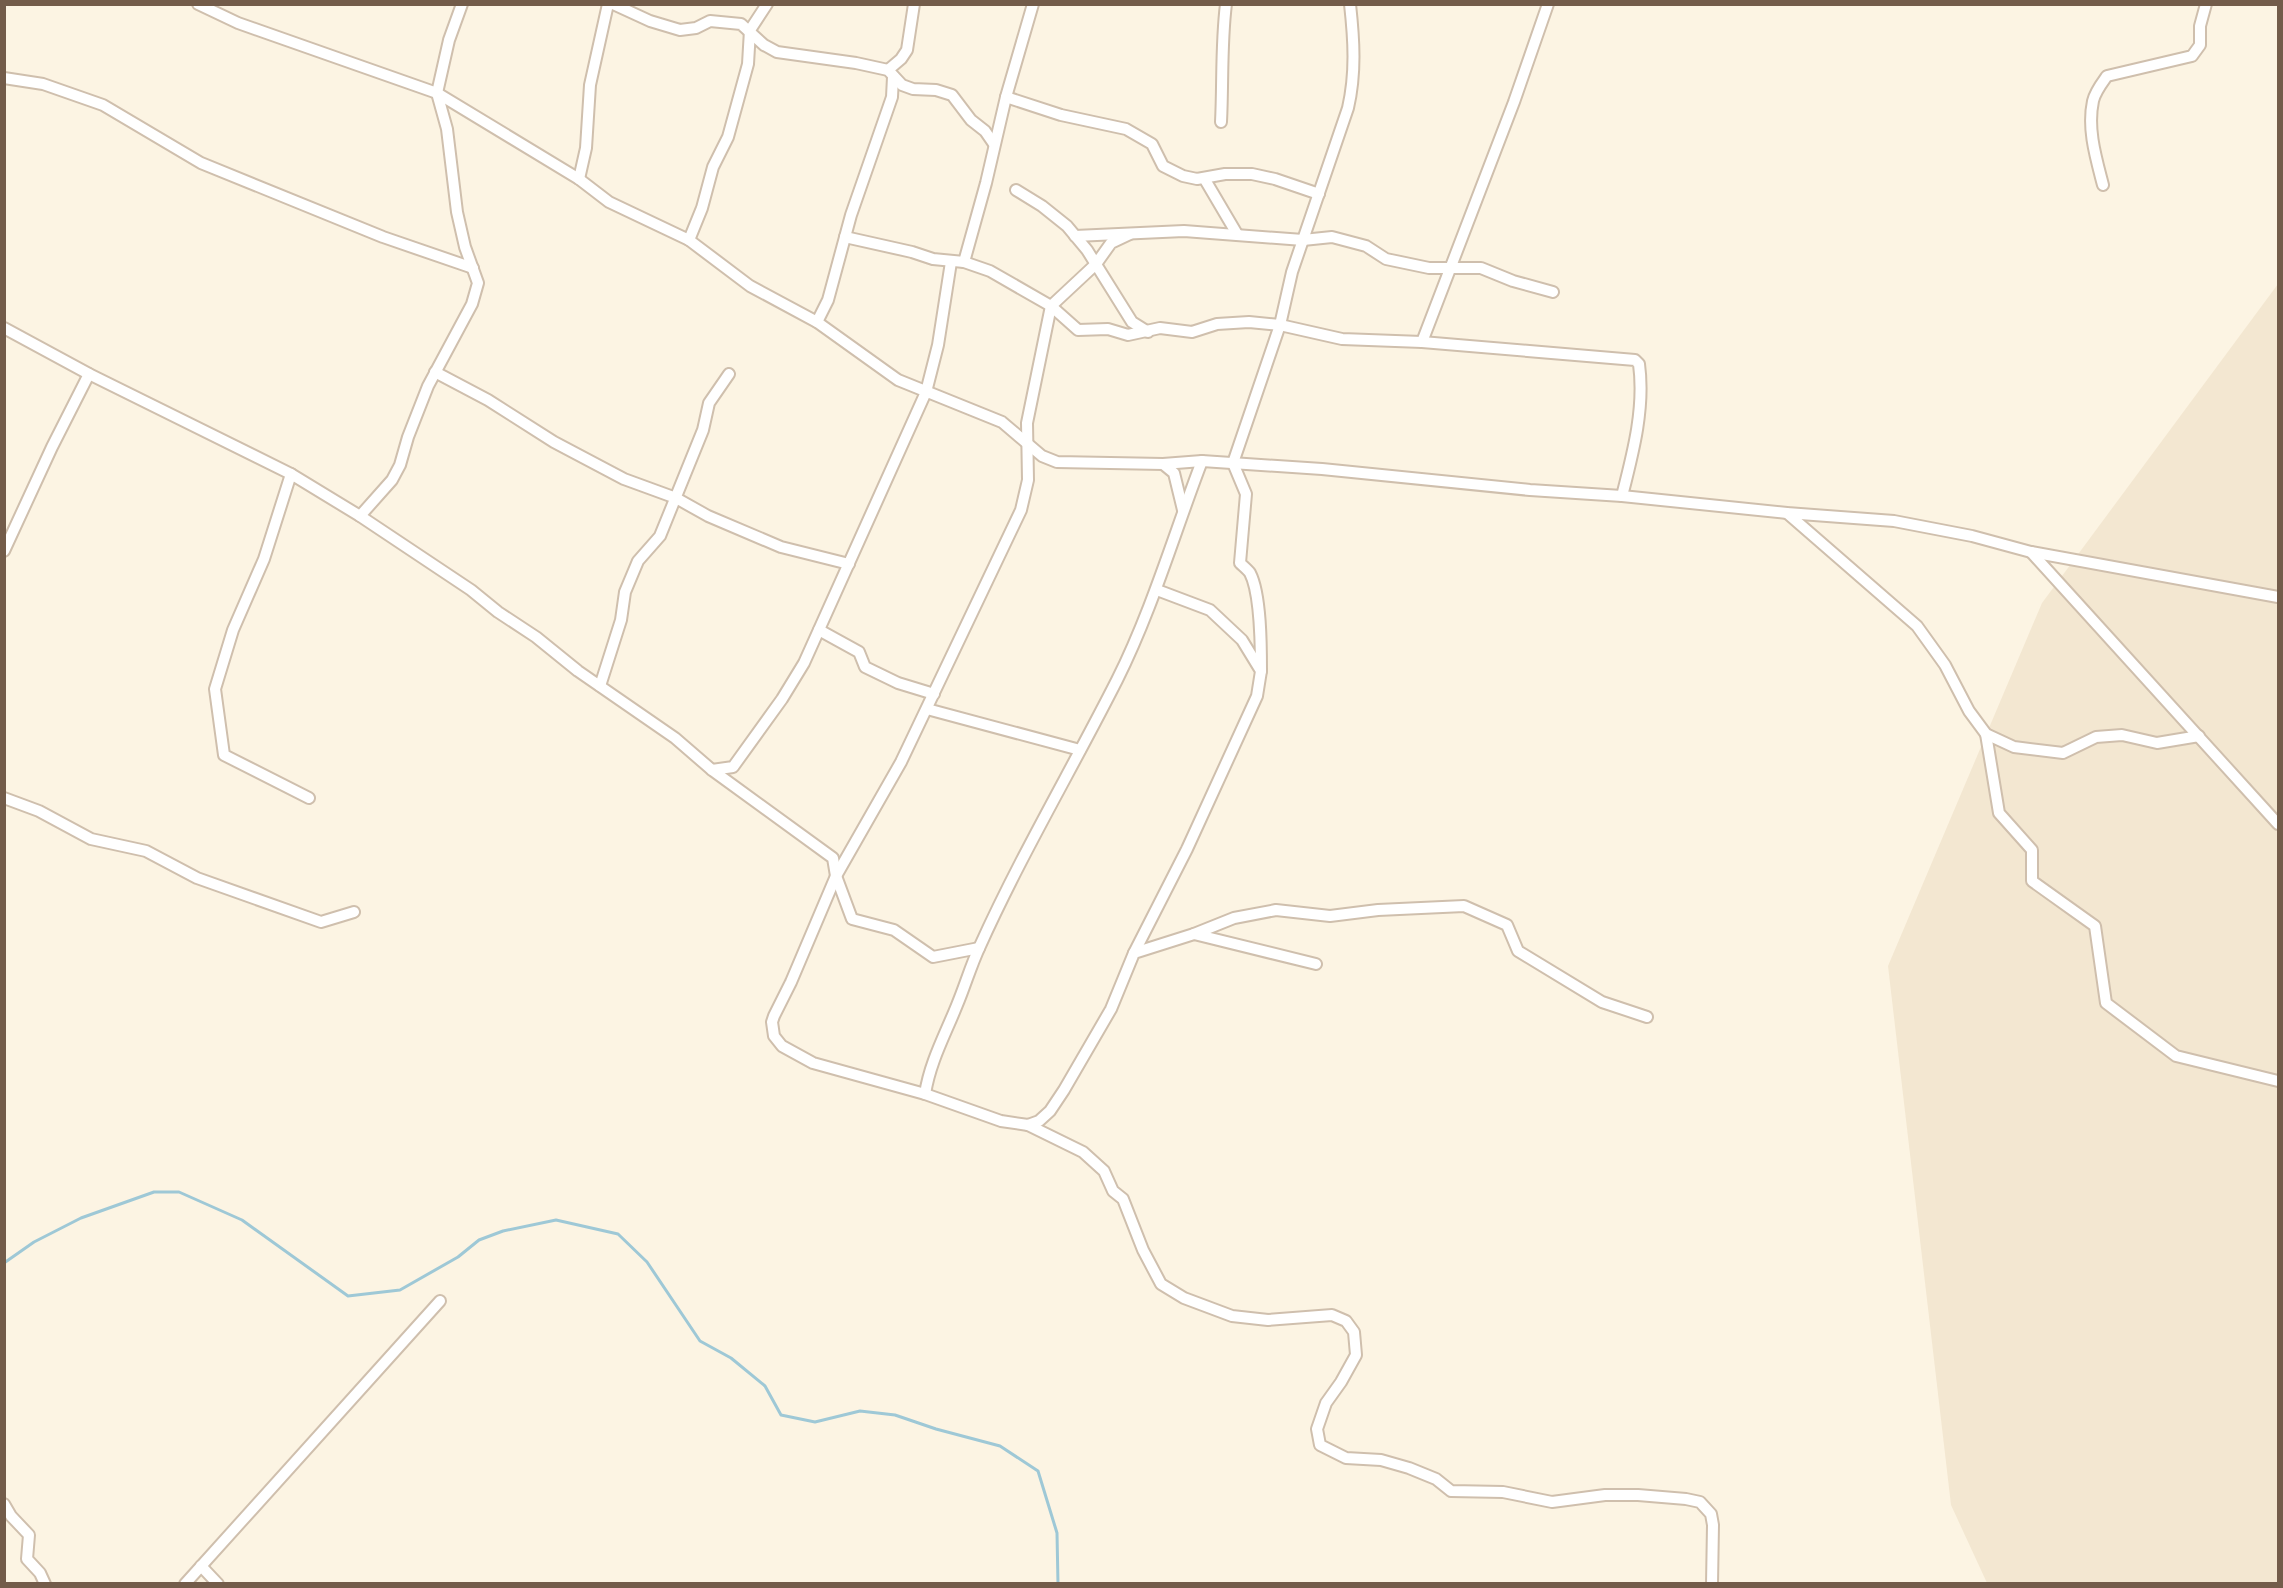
<svg xmlns="http://www.w3.org/2000/svg" width="2283" height="1588" font-family="Montserrat,sans-serif">
  <rect width="100%" height="100%" fill="#fcf4e3"/>
  <path fill="#f3e7d1" d="M 2278,284 L 2278,1583 L 1987,1583 L 1951,1505 L 1888,966 L 2042,603 Z"/>
  <g fill="none" stroke-linecap="round" stroke-linejoin="round">
    <path stroke="#9ec8d6" stroke-width="3" d="M 4,1263 L 34,1242 L 81,1218 L 154,1192 L 179,1192 L 242,1220 L 348,1296 L 400,1290 L 458,1257 L 479,1240 L 503,1231 L 556,1220 L 618,1234 L 647,1262 L 700,1341 L 731,1358 L 765,1386 L 781,1415 L 815,1422 L 860,1411 L 895,1415 L 936,1429 L 1000,1446 L 1038,1471 L 1057,1533 L 1058,1584"/>
    <defs>
      <g id="street">
        <path d="M 198,4 L 238,23 L 437,93 L 579,179 L 609,202 L 689,240 L 750,286 L 817,322 L 898,380 L 1002,422 L 1042,456 L 1057,462 L 1163,464 L 1202,461 L 1322,469 L 1530,490 L 1622,496 L 1787,513 L 1894,521 L 1972,536 L 2031,552 L 2278,597"/>
        <path d="M 613,4 L 650,21 L 680,30 L 696,28 L 710,21 L 741,24 L 764,45 L 777,52 L 856,63 L 888,70 L 902,85 L 913,89 L 936,90 L 952,95 L 971,120 L 985,131 L 994,144"/>
        <path d="M 888,70 L 901,59 L 907,50 L 914,4"/>
        <path d="M 4,78 L 43,84 L 103,105 L 201,163 L 383,237 L 473,268"/>
        <path d="M 1006,97 L 1061,115 L 1126,129 L 1152,144 L 1163,166 L 1183,176 L 1197,179 L 1225,174 L 1252,174 L 1275,179 L 1319,194"/>
        <path d="M 1221,122 C 1223,83 1221,44 1226,4"/>
        <path d="M 1204,178 L 1237,234"/>
        <path d="M 579,179 L 586,148 L 590,85 L 608,4"/>
        <path d="M 2103,185 C 2096,158 2087,129 2093,101 C 2095,92 2102,83 2107,76 L 2192,56 L 2200,45 L 2200,26 L 2206,4"/>
        <path d="M 1016,190 L 1042,206 L 1067,226 L 1087,250 L 1132,322 L 1148,332"/>
        <path d="M 1130,234 L 1111,243 L 1096,264 L 1051,306 L 1027,423 L 1028,480 L 1021,510 L 901,762 L 836,876 L 791,982 L 774,1016 L 772,1022 L 774,1036 L 782,1046 L 813,1063 L 925,1094 L 1001,1121 L 1028,1125 L 1039,1121 L 1050,1111 L 1064,1090 L 1111,1009 L 1134,953 L 1194,934 L 1316,964"/>
        <path d="M 1075,236 L 1184,231 L 1303,240 L 1332,237 L 1366,246 L 1386,259 L 1429,268 L 1481,268 L 1513,281 L 1553,292"/>
        <path d="M 845,237 L 912,252 L 933,259 L 964,262 L 990,271 L 1051,306 L 1078,330 L 1108,329 L 1128,335 L 1160,328 L 1192,332 L 1217,324 L 1249,322 L 1280,325 L 1342,339 L 1422,342 L 1635,360 L 1639,364 C 1645,408 1633,453 1622,496"/>
        <path d="M 689,240 L 702,208 L 713,167 L 728,137 L 748,64 L 750,30 L 767,4"/>
        <path d="M 964,262 L 986,183 L 1006,97 L 1033,4"/>
        <path d="M 817,322 L 828,300 L 851,215 L 892,97 L 893,77"/>
        <path d="M 4,328 L 89,374 L 291,474 L 360,516 L 471,590 L 498,612 L 536,637 L 578,671 L 675,738 L 712,770 L 833,858 L 836,876 L 852,919 L 894,930 L 933,957 L 979,948"/>
        <path d="M 1422,342 L 1514,102 L 1548,4"/>
        <path d="M 435,372 L 488,400 L 554,442 L 624,479 L 676,498 L 708,516 L 781,547 L 849,564"/>
        <path d="M 1163,464 L 1174,473 L 1183,510"/>
        <path d="M 291,474 L 264,559 L 233,630 L 215,689 L 224,755 L 309,798"/>
        <path d="M 1787,513 L 1917,626 L 1945,665 L 1969,711 L 1986,734 L 2014,747 L 2063,753 L 2096,737 L 2122,735 L 2157,743 L 2199,736"/>
        <path d="M 360,516 L 392,480 L 400,465 L 408,437 L 428,386 L 472,304 L 478,283 L 465,247 L 457,212 L 447,129 L 437,93 L 449,40 L 462,4"/>
        <path d="M 4,551 L 52,447 L 89,374"/>
        <path d="M 2031,552 L 2278,824"/>
        <path d="M 819,630 L 859,652 L 865,667 L 898,683 L 934,694"/>
        <path d="M 1261,671 C 1261,647 1261,594 1250,573 C 1248,570 1243,566 1240,563 L 1246,494 L 1233,463 L 1280,325 L 1292,272 L 1348,108 C 1356,73 1354,40 1350,4"/>
        <path d="M 600,686 L 621,620 L 625,592 L 638,561 L 660,536 L 703,430 L 709,403 L 729,374"/>
        <path d="M 927,709 L 1080,750"/>
        <path d="M 1986,734 L 1999,813 L 2032,850 L 2032,881 L 2095,926 L 2106,1003 L 2176,1056 L 2278,1081"/>
        <path d="M 712,770 L 733,767 L 782,699 L 804,663 L 926,392 L 938,345 L 951,262"/>
        <path d="M 4,798 L 39,811 L 91,839 L 146,851 L 197,878 L 321,922 L 354,912"/>
        <path d="M 1194,934 L 1234,918 L 1276,910 L 1330,916 L 1378,910 L 1464,906 L 1507,925 L 1518,951 L 1602,1002 L 1647,1017"/>
        <path d="M 1134,953 L 1187,849 L 1257,696 L 1261,671 L 1242,640 L 1210,610 L 1157,590"/>
        <path d="M 925,1094 C 930,1062 945,1035 957,1005 C 965,986 971,965 980,946 C 1021,855 1072,769 1117,680 C 1152,610 1174,534 1202,461"/>
        <path d="M 1028,1125 L 1083,1152 L 1104,1171 L 1113,1191 L 1123,1199 L 1143,1250 L 1161,1284 L 1184,1298 L 1232,1316 L 1268,1320 L 1332,1315 L 1346,1321 L 1354,1332 L 1356,1355 L 1341,1382 L 1326,1403 L 1317,1429 L 1320,1445 L 1346,1458 L 1381,1460 L 1409,1468 L 1436,1479 L 1451,1491 L 1503,1492 L 1552,1502 L 1605,1495 L 1638,1495 L 1686,1499 L 1700,1502 L 1711,1514 L 1713,1525 L 1712,1584"/>
        <path d="M 4,1504 L 11,1516 L 29,1535 L 27,1559 L 40,1573 L 45,1584"/>
        <path d="M 201,1566 L 218,1584"/>
        <path d="M 185,1584 L 440,1301"/>
      </g>
    </defs>
    <use href="#street" stroke="#cfbfad" stroke-width="14"/>
    <use href="#street" stroke="#fff" stroke-width="10"/>
  </g>
  <rect width="2283" height="1588" fill="none" stroke="#735c4a" stroke-width="12"/>
</svg>
